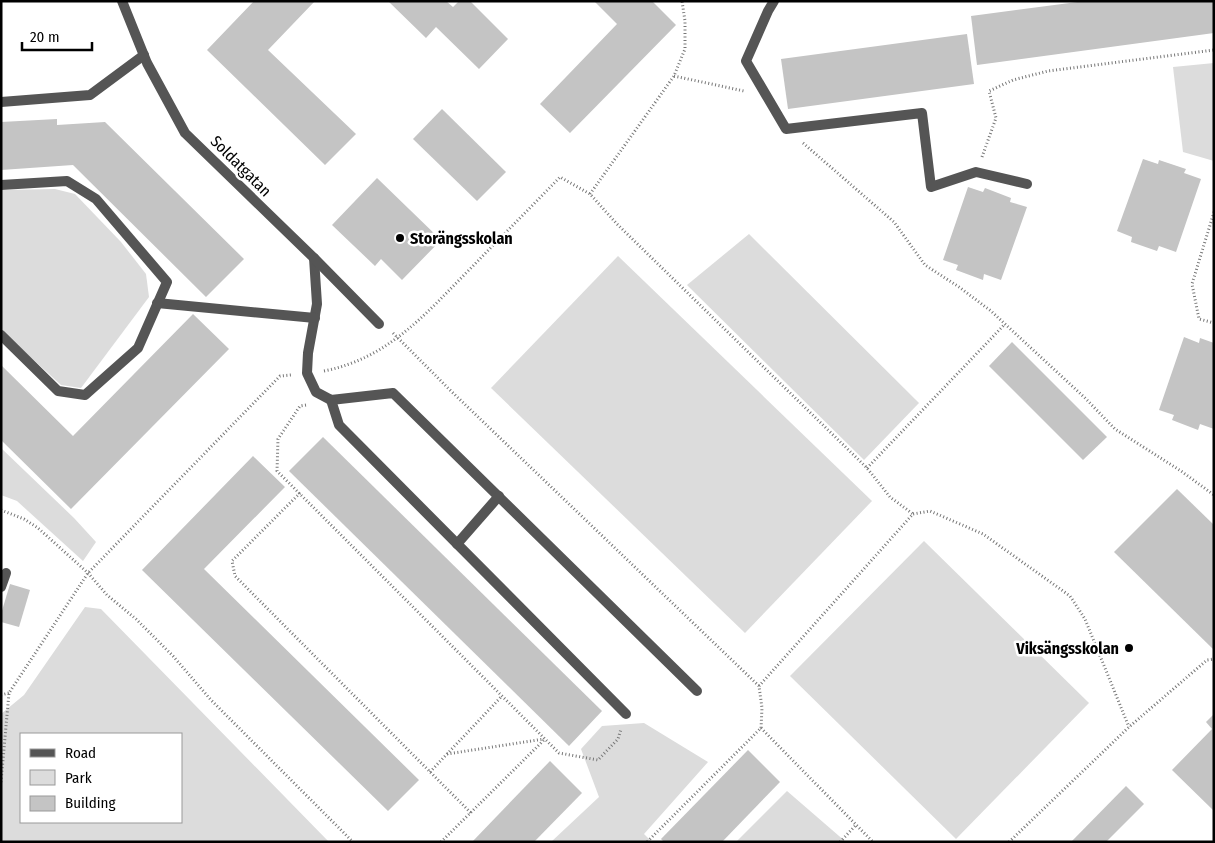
<svg xmlns="http://www.w3.org/2000/svg" width="1215" height="843" font-family="'Fira Sans Condensed',sans-serif">
  <rect width="100%" height="100%" fill="#fff"/>
  <g fill="#dcdcdc" fill-rule="evenodd">
    <path d="M 1214,63 L 1214,161 L 1183,152 L 1173,67 Z"/>
    <path d="M 55,189 L 75,194 L 121,242 L 146,274 L 149,297 L 81,388 L 61,385 L 1,330 L 1,190 Z"/>
    <path d="M 749,234 L 919,403 L 864,460 L 687,285 Z"/>
    <path d="M 618,256 L 872,501 L 745,633 L 491,388 Z"/>
    <path d="M 1,448 L 74,518 L 96,542 L 83,561 L 17,501 L 1,495 Z"/>
    <path d="M 924,541 L 1089,703 L 956,839 L 790,676 Z"/>
    <path d="M 85,607 L 101,609 L 329,842 L 1,842 L 1,714 L 24,695 ZM 181,734 L 181,822 L 21,822 L 21,734 Z"/>
    <path d="M 644,723 L 708,762 L 644,834 L 652,842 L 551,842 L 599,797 L 581,749 L 602,726 Z"/>
    <path d="M 787,791 L 846,842 L 736,842 Z"/>
  </g>
  <g fill="#c4c4c4">
    <path d="M 254,1 L 315,1 L 268,50 L 356,134 L 325,165 L 207,50 Z"/>
    <path d="M 388,1 L 446,1 L 453,7 L 459,1 L 470,1 L 508,39 L 479,69 L 436,27 L 426,38 Z"/>
    <path d="M 594,1 L 652,1 L 676,25 L 570,133 L 540,104 L 617,24 Z"/>
    <path d="M 1085,1 L 1214,1 L 1214,33 L 977,65 L 971,16 Z"/>
    <path d="M 967,34 L 974,84 L 788,109 L 781,59 Z"/>
    <path d="M 442,109 L 506,172 L 477,201 L 413,139 Z"/>
    <path d="M 57,119 L 57,125 L 105,122 L 244,259 L 206,297 L 73,165 L 1,170 L 1,122 Z"/>
    <path d="M 1143,159 L 1158,164 L 1159,160 L 1186,169 L 1184,173 L 1201,179 L 1176,252 L 1159,246 L 1157,251 L 1131,242 L 1132,237 L 1117,231 Z"/>
    <path d="M 377,178 L 441,240 L 402,280 L 381,259 L 375,266 L 332,225 Z"/>
    <path d="M 968,187 L 983,192 L 985,188 L 1011,198 L 1010,202 L 1027,207 L 1001,280 L 984,274 L 983,280 L 956,270 L 958,265 L 943,260 Z"/>
    <path d="M 193,314 L 229,349 L 71,509 L 1,440 L 1,365 L 73,436 Z"/>
    <path d="M 1184,337 L 1199,343 L 1200,338 L 1214,343 L 1214,429 L 1200,424 L 1198,430 L 1172,420 L 1174,415 L 1159,410 Z"/>
    <path d="M 1012,342 L 1107,437 L 1083,460 L 989,366 Z"/>
    <path d="M 323,437 L 602,711 L 569,746 L 289,471 Z"/>
    <path d="M 253,456 L 285,487 L 204,569 L 419,780 L 388,811 L 142,570 Z"/>
    <path d="M 1177,489 L 1214,525 L 1214,650 L 1114,552 Z"/>
    <path d="M 10,584 L 30,590 L 19,627 L 1,622 L 1,614 Z"/>
    <path d="M 1214,714 L 1214,811 L 1172,770 L 1212,729 L 1206,722 Z"/>
    <path d="M 748,750 L 780,782 L 722,842 L 664,842 L 661,839 Z"/>
    <path d="M 550,761 L 582,793 L 534,842 L 472,842 Z"/>
    <path d="M 1126,786 L 1144,804 L 1106,842 L 1071,842 Z"/>
  </g>
  <g fill="none" stroke-linecap="round" stroke-linejoin="round">
    <g stroke="#777" stroke-width="3" stroke-dasharray="1 2.5" stroke-linecap="butt">
      <path d="M 674,76 L 744,91"/>
      <path d="M 803,143 L 894,222 L 925,265 L 959,287 L 991,311 L 1085,398 L 1115,429 L 1181,471 L 1214,495"/>
      <path d="M 982,157 L 996,118 L 989,91 L 1013,80 L 1048,71 L 1214,50"/>
      <path d="M 590,194 L 674,76 L 685,49 L 685,21 L 682,1"/>
      <path d="M 1214,212 L 1192,284 L 1199,319 L 1214,323"/>
      <path d="M 393,333 L 451,391 L 759,686 L 762,708 L 761,728 L 647,842"/>
      <path d="M 324,371 C 390,358 427,312 472,267 C 501,237 531,207 560,177 L 590,194 L 617,224 L 867,468 L 890,497 L 913,514"/>
      <path d="M 306,405 L 300,406 L 278,439 L 277,471 L 559,753 L 598,760 L 618,739 L 621,729"/>
      <path d="M 867,468 L 1005,324"/>
      <path d="M 300,493 L 232,561 L 235,576 L 471,813"/>
      <path d="M 1,510 L 24,519 L 38,528 L 88,573 L 107,595 L 136,619 L 173,656 L 211,700 L 353,842"/>
      <path d="M 759,686 L 913,514 L 930,511 L 983,534 L 1070,596 L 1085,619 L 1129,727"/>
      <path d="M 1,695 L 9,693"/>
      <path d="M 761,728 L 873,842"/>
      <path d="M 447,754 L 544,739"/>
      <path d="M 430,772 L 502,696"/>
      <path d="M 1,782 L 9,693 L 88,573 L 280,376 L 291,375"/>
      <path d="M 441,842 L 545,739"/>
      <path d="M 840,842 L 856,825"/>
      <path d="M 1009,842 L 1129,727 L 1207,660 L 1214,659"/>
    </g>
    <g stroke="#555" stroke-width="10">
      <path d="M 774,1 L 768,11 L 746,61 L 786,129 L 922,113 L 931,187 L 976,172 L 1027,184"/>
      <path d="M 1,102 L 90,95 L 144,55"/>
      <path d="M 1,185 L 67,181 L 96,199 L 167,282 L 138,348 L 85,395 L 58,391 L 1,335"/>
      <path d="M 314,258 L 317,304 L 308,353 L 307,373 L 316,392 L 331,400 L 393,393 L 697,691"/>
      <path d="M 157,303 L 315,318"/>
      <path d="M 331,400 L 339,425 L 626,714"/>
      <path d="M 457,544 L 499,496"/>
      <path d="M 1,587 L 6,573"/>
    </g>
    <path stroke="#555" stroke-width="10" d="M 122,1 L 147,63 L 185,133 L 314,258 L 379,324"/>
  </g>
  <g fill="#000" stroke="#fff" stroke-width="2">
    <circle cx="400" cy="238" r="5"/>
    <circle cx="1129" cy="648" r="5"/>
  </g>
  <g text-anchor="middle" dominant-baseline="central" stroke-width="5" stroke-linejoin="round" paint-order="stroke">
    <g font-size="16" fill="#000" stroke="#fff">
      <text transform="translate(241 166) rotate(45)">Soldatgatan</text>
    </g>
    <g font-size="16" font-weight="bold" fill="#000" stroke="#fff" text-anchor="start">
      <text x="410" y="238">Storängsskolan</text>
      <text x="1119" y="648" text-anchor="end">Viksängsskolan</text>
    </g>
  </g>
  <rect width="1215" height="843" fill="none" stroke="#000000" stroke-width="5"/>
  <rect x="20" y="733" width="162" height="90" fill="#ffffff" stroke="#999999"/>
  <rect x="30" y="749" width="25" height="8" fill="#555555" stroke="#999999"/>
  <text x="65" y="758" font-size="15" fill="#000000">Road</text>
  <rect x="30" y="770" width="25" height="15" fill="#dcdcdc" stroke="#999999"/>
  <text x="65" y="783" font-size="15" fill="#000000">Park</text>
  <rect x="30" y="796" width="25" height="15" fill="#c4c4c4" stroke="#999999"/>
  <text x="65" y="808" font-size="15" fill="#000000">Building</text>
  <path d="M22 42v8h70v-8" fill="none" stroke="#000000" stroke-width="2.5"/>
  <text x="30" y="42" font-size="15" fill="#000000" stroke="#ffffff" stroke-width="4" paint-order="stroke">20 m</text>
</svg>
